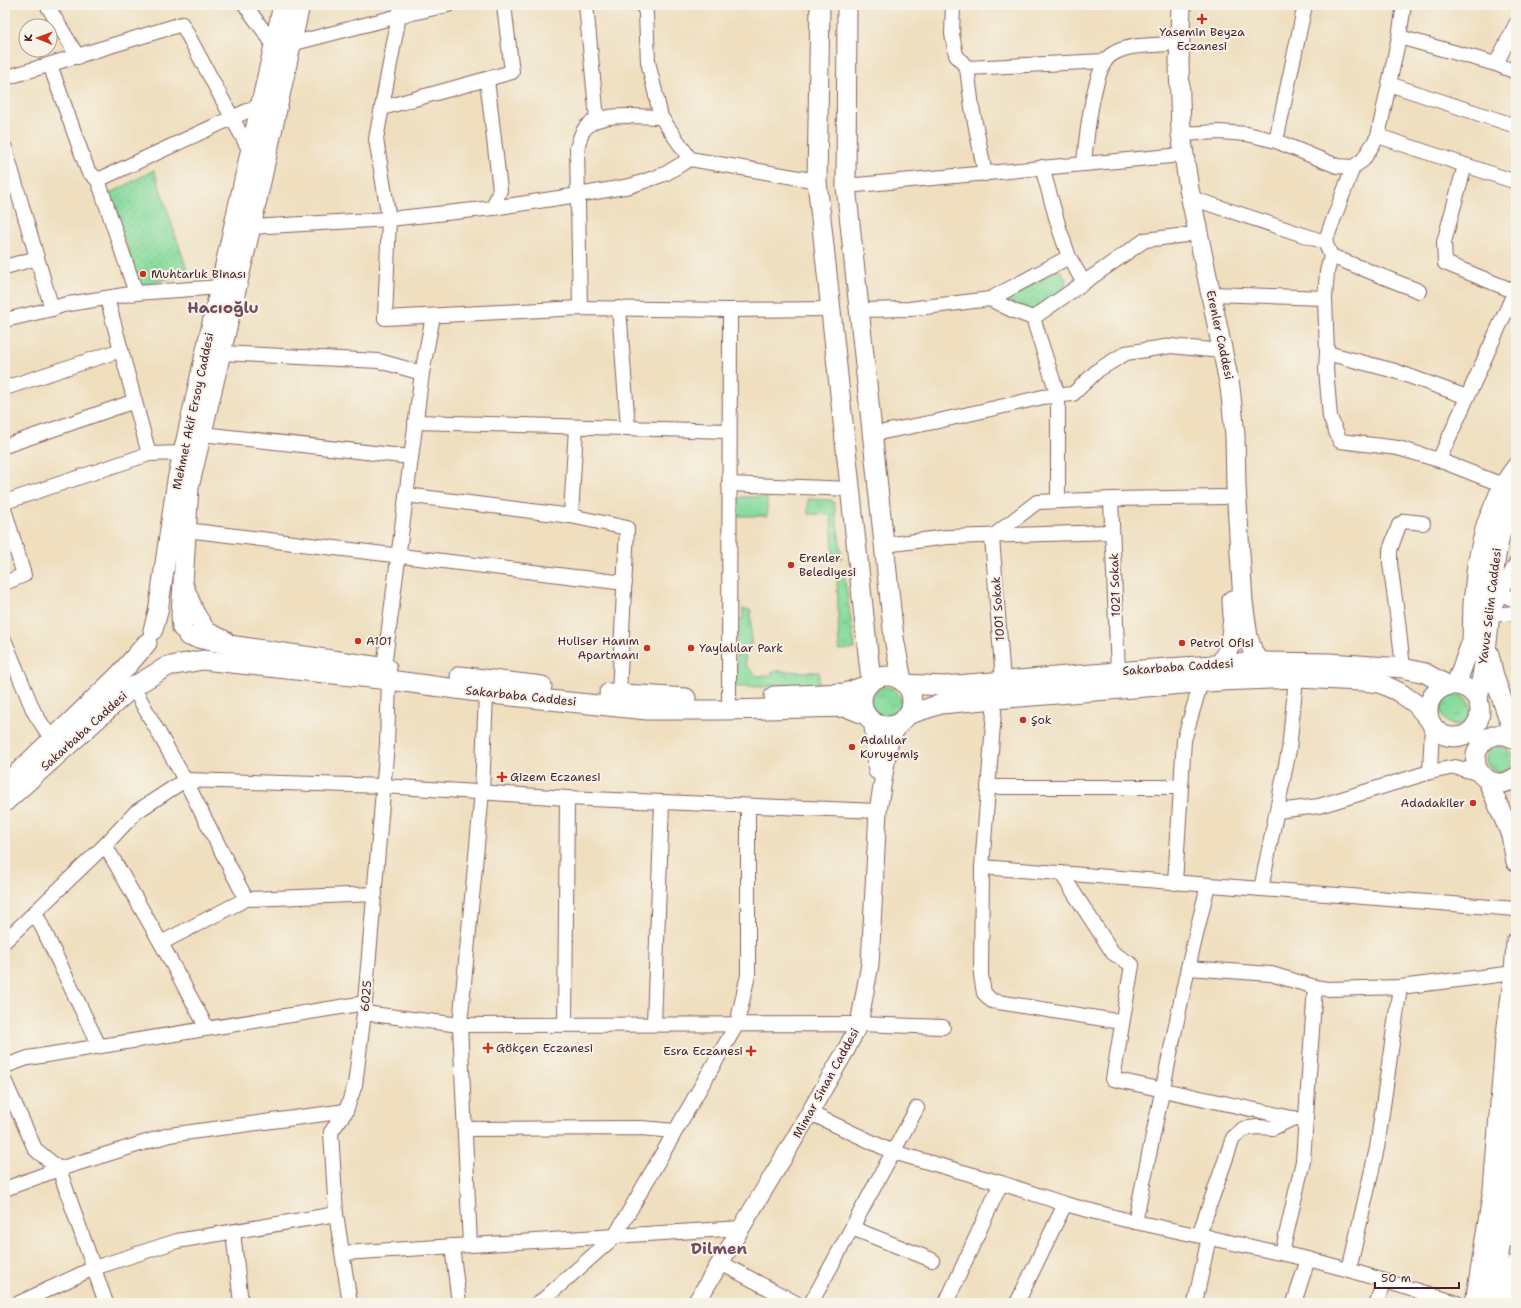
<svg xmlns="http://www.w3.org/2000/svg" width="1521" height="1308" font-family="'Shantell Sans',sans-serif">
  <defs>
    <pattern id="grass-tufts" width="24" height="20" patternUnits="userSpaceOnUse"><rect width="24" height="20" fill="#86db9d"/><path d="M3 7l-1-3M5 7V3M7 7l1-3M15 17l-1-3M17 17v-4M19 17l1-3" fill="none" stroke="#75bc87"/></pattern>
    <pattern id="park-dots" width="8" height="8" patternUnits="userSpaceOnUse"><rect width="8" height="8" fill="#86db9d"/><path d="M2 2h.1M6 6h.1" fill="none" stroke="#75bc87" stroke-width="1.8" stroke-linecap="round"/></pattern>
  </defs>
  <rect width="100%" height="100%" fill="#f7f3e8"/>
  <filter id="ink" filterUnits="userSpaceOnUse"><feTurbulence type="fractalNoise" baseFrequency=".025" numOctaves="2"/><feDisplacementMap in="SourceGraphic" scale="8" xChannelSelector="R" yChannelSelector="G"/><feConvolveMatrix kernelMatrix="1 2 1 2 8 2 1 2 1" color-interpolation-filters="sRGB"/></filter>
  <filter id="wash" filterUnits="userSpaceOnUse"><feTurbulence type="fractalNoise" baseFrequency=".012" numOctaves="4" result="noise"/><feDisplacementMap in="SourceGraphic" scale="16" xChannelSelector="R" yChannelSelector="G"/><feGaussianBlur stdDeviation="0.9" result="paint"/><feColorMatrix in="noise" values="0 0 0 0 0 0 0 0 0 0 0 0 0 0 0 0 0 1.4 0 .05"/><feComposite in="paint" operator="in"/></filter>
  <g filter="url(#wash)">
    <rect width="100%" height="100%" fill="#efdfbf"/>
    <g fill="url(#grass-tufts)" stroke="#687d64">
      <path d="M 741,497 L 767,497 L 767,516 L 736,516 L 736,500 Z"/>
      <path d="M 808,499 L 831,500 L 834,502 L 842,558 L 833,558 L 831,515 L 808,514 Z"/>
      <path d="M 837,572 L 844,573 L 855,649 L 839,650 Z"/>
      <path d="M 743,609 L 751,610 L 751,650 L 745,651 L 745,665 L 757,676 L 772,675 L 772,671 L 819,672 L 819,686 L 736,687 L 736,620 L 743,620 Z"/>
      <circle cx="886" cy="702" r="15"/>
      <circle cx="1456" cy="710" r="15"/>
      <circle cx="1499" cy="759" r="13"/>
    </g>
    <g fill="url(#park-dots)" stroke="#687d64">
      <path d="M 154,170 L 188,273 L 143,286 L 140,286 L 109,194 Z"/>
      <path d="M 1058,270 L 1062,272 L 1066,280 L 1064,292 L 1035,311 L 1029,311 L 1002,300 Z"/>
    </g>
  </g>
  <g filter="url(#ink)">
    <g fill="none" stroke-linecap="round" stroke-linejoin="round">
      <defs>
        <g id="minor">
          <path d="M 47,5 L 78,57"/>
          <path d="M 245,5 L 274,45"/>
          <path d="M 401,5 L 376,139 L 389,219 L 385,318 L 580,308 L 730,310 L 832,309"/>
          <path d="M 586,5 L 597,119"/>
          <path d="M 644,5 L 646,14 L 648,62 L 661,117 L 690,159 L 817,181"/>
          <path d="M 953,5 L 952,34 L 956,55 L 967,68 L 1104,61"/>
          <path d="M 1399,37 L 1496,64 L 1516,72"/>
          <path d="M 291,44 L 399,16 L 448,5"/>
          <path d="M 1496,64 L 1516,24"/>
          <path d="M 50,65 L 88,171 L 98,180 L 262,104"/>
          <path d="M 967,68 L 972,107 L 985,174"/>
          <path d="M 5,78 L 182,24 L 251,153"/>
          <path d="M 1389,84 L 1516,126"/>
          <path d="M 382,108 L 512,72 L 504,5"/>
          <path d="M 1181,134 L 1219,132 L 1247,134 L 1276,141 L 1337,166 L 1353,167 L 1363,160 L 1378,136 L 1399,37 L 1404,5"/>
          <path d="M 1378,136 L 1516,182"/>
          <path d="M 1276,141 L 1305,5"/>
          <path d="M 5,148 L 52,309"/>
          <path d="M 1084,163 C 1086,141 1093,67 1111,55 C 1127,44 1148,46 1167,44"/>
          <path d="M 1465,165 L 1444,242 L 1445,263 L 1516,292"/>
          <path d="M 1042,167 L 1059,228 L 1069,257 L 1084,283"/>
          <path d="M 1353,167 L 1325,242 L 1331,256 L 1327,272 L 1325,298 L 1327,353 L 1326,369 L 1330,417 L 1340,441 L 1398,448 L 1439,460 L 1495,482 L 1502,487"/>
          <path d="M 98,180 L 136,293"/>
          <path d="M 846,186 C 955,176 1063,165 1171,156"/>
          <path d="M 1191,198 L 1325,242"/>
          <path d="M 493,208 L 578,195 L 630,186 L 665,174 L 690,159"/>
          <path d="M 251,227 L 389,219 L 493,208 L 500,190 L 487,79"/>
          <path d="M 1331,256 L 1419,291"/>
          <path d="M 5,267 L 37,258"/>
          <path d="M 1212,294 L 1325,298"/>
          <path d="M 107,298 L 149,454"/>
          <path d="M 990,299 L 1014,311 L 1033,318 L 1145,240 L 1186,235"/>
          <path d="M 580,308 L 577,148 C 579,142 580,135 584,130 C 596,110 641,117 661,117"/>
          <path d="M 619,308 L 628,428"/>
          <path d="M 860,310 L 909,309 L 990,299 L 1069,257"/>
          <path d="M 1033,318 L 1058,396 L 1058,501"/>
          <path d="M 5,320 L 52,309 L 63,305 L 136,293 L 221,287 L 229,288"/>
          <path d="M 222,353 L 379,361 L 422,373"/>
          <path d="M 1327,353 L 1395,371 L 1467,397"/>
          <path d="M 5,388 L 121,350"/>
          <path d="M 415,422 L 729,431"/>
          <path d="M 202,434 L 411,457"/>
          <path d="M 873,434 L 934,422 L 1043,397 L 1073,394 L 1098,370 L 1126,353 L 1171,346 L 1211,350"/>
          <path d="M 5,446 L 135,401"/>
          <path d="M 1439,460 L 1515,291"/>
          <path d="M 729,484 L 851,489"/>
          <path d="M 406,495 L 571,516 L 627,528 L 619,694"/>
          <path d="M 1111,499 L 1118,672"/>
          <path d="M 5,502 L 149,454 L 183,453"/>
          <path d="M 5,512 L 24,575 L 5,583"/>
          <path d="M 571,516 L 576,427"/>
          <path d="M 186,530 L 625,583"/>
          <path d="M 992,537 L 1037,502 L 1114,499 L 1224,497"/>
          <path d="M 992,537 L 1003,681"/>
          <path d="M 885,545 L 947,537 L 1112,532"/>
          <path d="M 1502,594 L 1516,601"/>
          <path d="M 1492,611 L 1516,563"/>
          <path d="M 1490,615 L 1516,613"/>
          <path d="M 5,642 L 34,712 L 52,740"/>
          <path d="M 384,667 L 422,373 L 433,316"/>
          <path d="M 1403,668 L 1398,621 L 1390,563 L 1390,550 L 1399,525 L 1405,521 L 1423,523"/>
          <path d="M 133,687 L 185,780 L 246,899"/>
          <path d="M 729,698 L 730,310"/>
          <path d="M 995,699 L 982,867 L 981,975 L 984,993 L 992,1001 L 1122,1022"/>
          <path d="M 1430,772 L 1432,726"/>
          <path d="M 988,787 L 1180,787"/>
          <path d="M 1277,811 L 1319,806 L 1430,772 L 1455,767 L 1481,774"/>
          <path d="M 105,845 L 161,943 L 207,1028"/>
          <path d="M 982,867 L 1516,909"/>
          <path d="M 1061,873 L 1113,953 L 1132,965 L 1113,1079 L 1306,1121"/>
          <path d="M 1175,883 L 1184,740 L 1201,682"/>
          <path d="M 1261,889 L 1289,750 L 1296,678"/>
          <path d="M 35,912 L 99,1046"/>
          <path d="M 5,941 L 105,845 L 136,812 L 185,780 L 384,786 L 567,798 L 878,811"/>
          <path d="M 161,943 L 246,899 L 375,894"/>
          <path d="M 1188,968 L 1271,974 L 1315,987"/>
          <path d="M 364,1013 L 460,1025 L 859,1024 L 943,1027"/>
          <path d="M 565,1024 L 567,798"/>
          <path d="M 654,1024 L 662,802"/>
          <path d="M 5,1066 L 28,1058 L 365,1003"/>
          <path d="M 5,1082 L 35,1149 L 59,1169 L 106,1303"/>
          <path d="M 810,1113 L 893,1152 L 1001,1183 L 1065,1204 L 1126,1220 L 1308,1259 L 1349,1270 L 1457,1303"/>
          <path d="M 465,1129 L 641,1128 L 675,1131"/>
          <path d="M 5,1189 L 59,1169 L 169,1135 L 346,1111"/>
          <path d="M 1135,1222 L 1187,972 L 1208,885"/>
          <path d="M 852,1228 L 932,1260"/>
          <path d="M 233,1232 L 241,1303"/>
          <path d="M 1199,1235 L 1233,1138 L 1243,1129 L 1257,1127 L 1273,1128 L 1294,1118"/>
          <path d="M 470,1245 L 460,1025 L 482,792 L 486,693"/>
          <path d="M 452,1246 L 459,1303"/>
          <path d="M 343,1253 L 742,1228"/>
          <path d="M 1282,1253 L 1303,1161 L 1315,987 L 1327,989 L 1400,987 L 1514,973"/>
          <path d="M 721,1263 L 796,1303"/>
          <path d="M 1349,1270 L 1377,1148 L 1400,987"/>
          <path d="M 19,1303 L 94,1268 L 177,1241 L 336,1214"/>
          <path d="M 350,1303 L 336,1214 L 331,1132 L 346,1111 L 355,1085 L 364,1013 L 379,839 L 387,744 L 389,680"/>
          <path d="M 538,1303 L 544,1299 L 615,1236 L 737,1024 L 748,975 L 748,807"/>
          <path d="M 811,1303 L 917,1108"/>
          <path d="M 946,1303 L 1001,1183"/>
          <path d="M 1017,1303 L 1065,1204"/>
          <path d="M 1195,1303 L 1209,1237"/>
          <path d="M 1294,1303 L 1308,1259"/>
          <path d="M 1377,1303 L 1383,1281"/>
        </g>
        <g id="tertiary">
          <path d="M 872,721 L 875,739 L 877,771"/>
          <path d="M 696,1303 L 788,1150 L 846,1050 L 859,1024 L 870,964 L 878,811 L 889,744 L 894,733 L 902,721"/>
        </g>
        <g id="secondary">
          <path d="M 820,5 L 817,181 L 871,681"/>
          <path d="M 847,5 L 846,186 L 894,638 L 902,681"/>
          <path d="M 1181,5 L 1179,63 L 1181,134 L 1189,189 L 1230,387 L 1235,435 L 1236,487 L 1243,602 L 1248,637 L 1254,655 L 1262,662"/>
          <path d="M 185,589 L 195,614 L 207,632 L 224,640"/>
          <path d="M 182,628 L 181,615 L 189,487 L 251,227 L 300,5"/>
          <path d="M 153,630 L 158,612 L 177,480 L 283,5"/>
          <path d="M 188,636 L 236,646 L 387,668"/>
          <path d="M 1489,654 L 1494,676 L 1516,740"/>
          <path d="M 1220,664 L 1230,646 L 1233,617 L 1232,600"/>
          <path d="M 175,665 L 203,660 L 389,680 L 501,695 L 647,710 L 724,710 L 846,707 L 866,715"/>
          <path d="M 460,676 L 542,686"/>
          <circle cx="887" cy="701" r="25"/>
          <path d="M 905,684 L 944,686 L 1167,668 L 1262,662 L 1329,663 L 1403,668 L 1425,673 L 1447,685"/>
          <path d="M 1456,684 L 1472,641 L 1473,604 L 1477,564 L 1486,525 L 1502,487 L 1516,467"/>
          <circle cx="1454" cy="711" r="26"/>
          <path d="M 609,693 L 686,698"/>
          <path d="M 774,696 L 845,693 L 868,685"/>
          <path d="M 1478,700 C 1481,680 1485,661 1487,642 C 1493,592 1492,537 1516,492"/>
          <path d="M 907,715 L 941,704 L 995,699 L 1221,681 L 1296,678 L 1362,681 L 1380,683 L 1399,692 L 1416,704 L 1428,718"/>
          <path d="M 1516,740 C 1483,719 1459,767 1490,781 C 1499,785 1508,783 1516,777"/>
          <path d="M 1487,779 L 1511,835 L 1516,862"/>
          <path d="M 5,785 L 120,674 L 147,643"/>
          <path d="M 5,802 L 133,687 L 168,666"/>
          <path d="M 1475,1303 L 1493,1190 L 1505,1041 L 1514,973 L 1516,942"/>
          <path d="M 1491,1303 L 1509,1192 L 1516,1105"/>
          <path d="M 1509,1303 L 1516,1264"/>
        </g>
      </defs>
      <use href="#minor" stroke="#84625f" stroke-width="16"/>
      <use href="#tertiary" stroke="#84625f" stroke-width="19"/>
      <use href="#secondary" stroke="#84625f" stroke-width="21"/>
      <use href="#minor" stroke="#fff" stroke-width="14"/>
      <use href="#tertiary" stroke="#fff" stroke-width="17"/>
      <use href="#secondary" stroke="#fff" stroke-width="19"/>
    </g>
  </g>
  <g fill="#c8321e" stroke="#f7f3e8" stroke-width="1.5">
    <path d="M1200 13h4v4h4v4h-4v4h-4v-4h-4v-4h4z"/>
    <circle cx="143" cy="274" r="4"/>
    <circle cx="791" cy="565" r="4"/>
    <circle cx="358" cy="641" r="4"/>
    <circle cx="1182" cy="643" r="4"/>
    <circle cx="647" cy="648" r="4"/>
    <circle cx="691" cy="648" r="4"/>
    <circle cx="1023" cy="720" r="4"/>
    <circle cx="852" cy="747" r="4"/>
    <path d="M500 771h4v4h4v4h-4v4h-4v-4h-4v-4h4z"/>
    <circle cx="1473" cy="803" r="4"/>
    <path d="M486 1042h4v4h4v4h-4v4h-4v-4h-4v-4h4z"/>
    <path d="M749 1045h4v4h4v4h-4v4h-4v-4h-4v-4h4z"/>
  </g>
  <g text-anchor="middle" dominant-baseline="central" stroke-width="4" stroke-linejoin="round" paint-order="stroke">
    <g font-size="12" fill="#4a1f2b" stroke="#f7f3e8" text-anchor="start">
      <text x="1202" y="32" text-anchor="middle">Yasemin Beyza<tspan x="1202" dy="14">Eczanesi</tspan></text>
      <text x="151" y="274">Muhtarlık Binası</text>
      <text x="799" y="558">Erenler<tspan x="799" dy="14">Belediyesi</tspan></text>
      <text x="366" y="641">A101</text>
      <text x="639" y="641" text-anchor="end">Huliser Hanım<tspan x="639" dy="14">Apartmanı</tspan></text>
      <text x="1190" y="643">Petrol Ofisi</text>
      <text x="699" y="648">Yaylalılar Park</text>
      <text x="1031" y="720">Şok</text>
      <text x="860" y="740">Adalılar<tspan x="860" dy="14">Kuruyemiş</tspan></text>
      <text x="510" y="777">Gizem Eczanesi</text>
      <text x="1465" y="803" text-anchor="end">Adadakiler</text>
      <text x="496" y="1048">Gökçen Eczanesi</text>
      <text x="743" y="1051" text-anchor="end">Esra Eczanesi</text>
    </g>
    <g font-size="12" fill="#4a1f2b" stroke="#f7f3e8">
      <text transform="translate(1220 335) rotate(78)">Erenler Caddesi</text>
      <text transform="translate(193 411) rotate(-78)">Mehmet Akif Ersoy Caddesi</text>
      <text transform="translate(1115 585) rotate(-92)">1021 Sokak</text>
      <text transform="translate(1490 606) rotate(-83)">Yavuz Selim Caddesi</text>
      <text transform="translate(998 609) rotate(-94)">1001 Sokak</text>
      <text transform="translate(1178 667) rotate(-4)">Sakarbaba Caddesi</text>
      <text transform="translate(521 696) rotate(6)">Sakarbaba Caddesi</text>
      <text transform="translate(84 731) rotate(-42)">Sakarbaba Caddesi</text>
      <text transform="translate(366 996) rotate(-85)">6025</text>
      <text transform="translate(826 1083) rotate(-61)">Mimar Sinan Caddesi</text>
    </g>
    <g font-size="16" font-weight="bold" fill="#744b60" stroke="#f7f3e8">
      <text x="223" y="307">Hacıoğlu</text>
      <text x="719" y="1248">Dilmen</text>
    </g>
  </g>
  <rect width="1521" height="1308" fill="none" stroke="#f7f3e8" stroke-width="20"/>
  <g transform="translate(38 38) rotate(271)"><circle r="19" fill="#f7f3e8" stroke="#b29e9c"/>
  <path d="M0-3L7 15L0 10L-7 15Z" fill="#c8321e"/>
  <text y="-6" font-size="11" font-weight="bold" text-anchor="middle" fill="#4a1f2b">K</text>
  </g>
  <path d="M1375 1282v6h84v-6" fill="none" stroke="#4a1f2b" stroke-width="2"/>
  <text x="1381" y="1282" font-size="12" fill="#4a1f2b" stroke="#f7f3e8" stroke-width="3" paint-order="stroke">50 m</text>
</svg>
